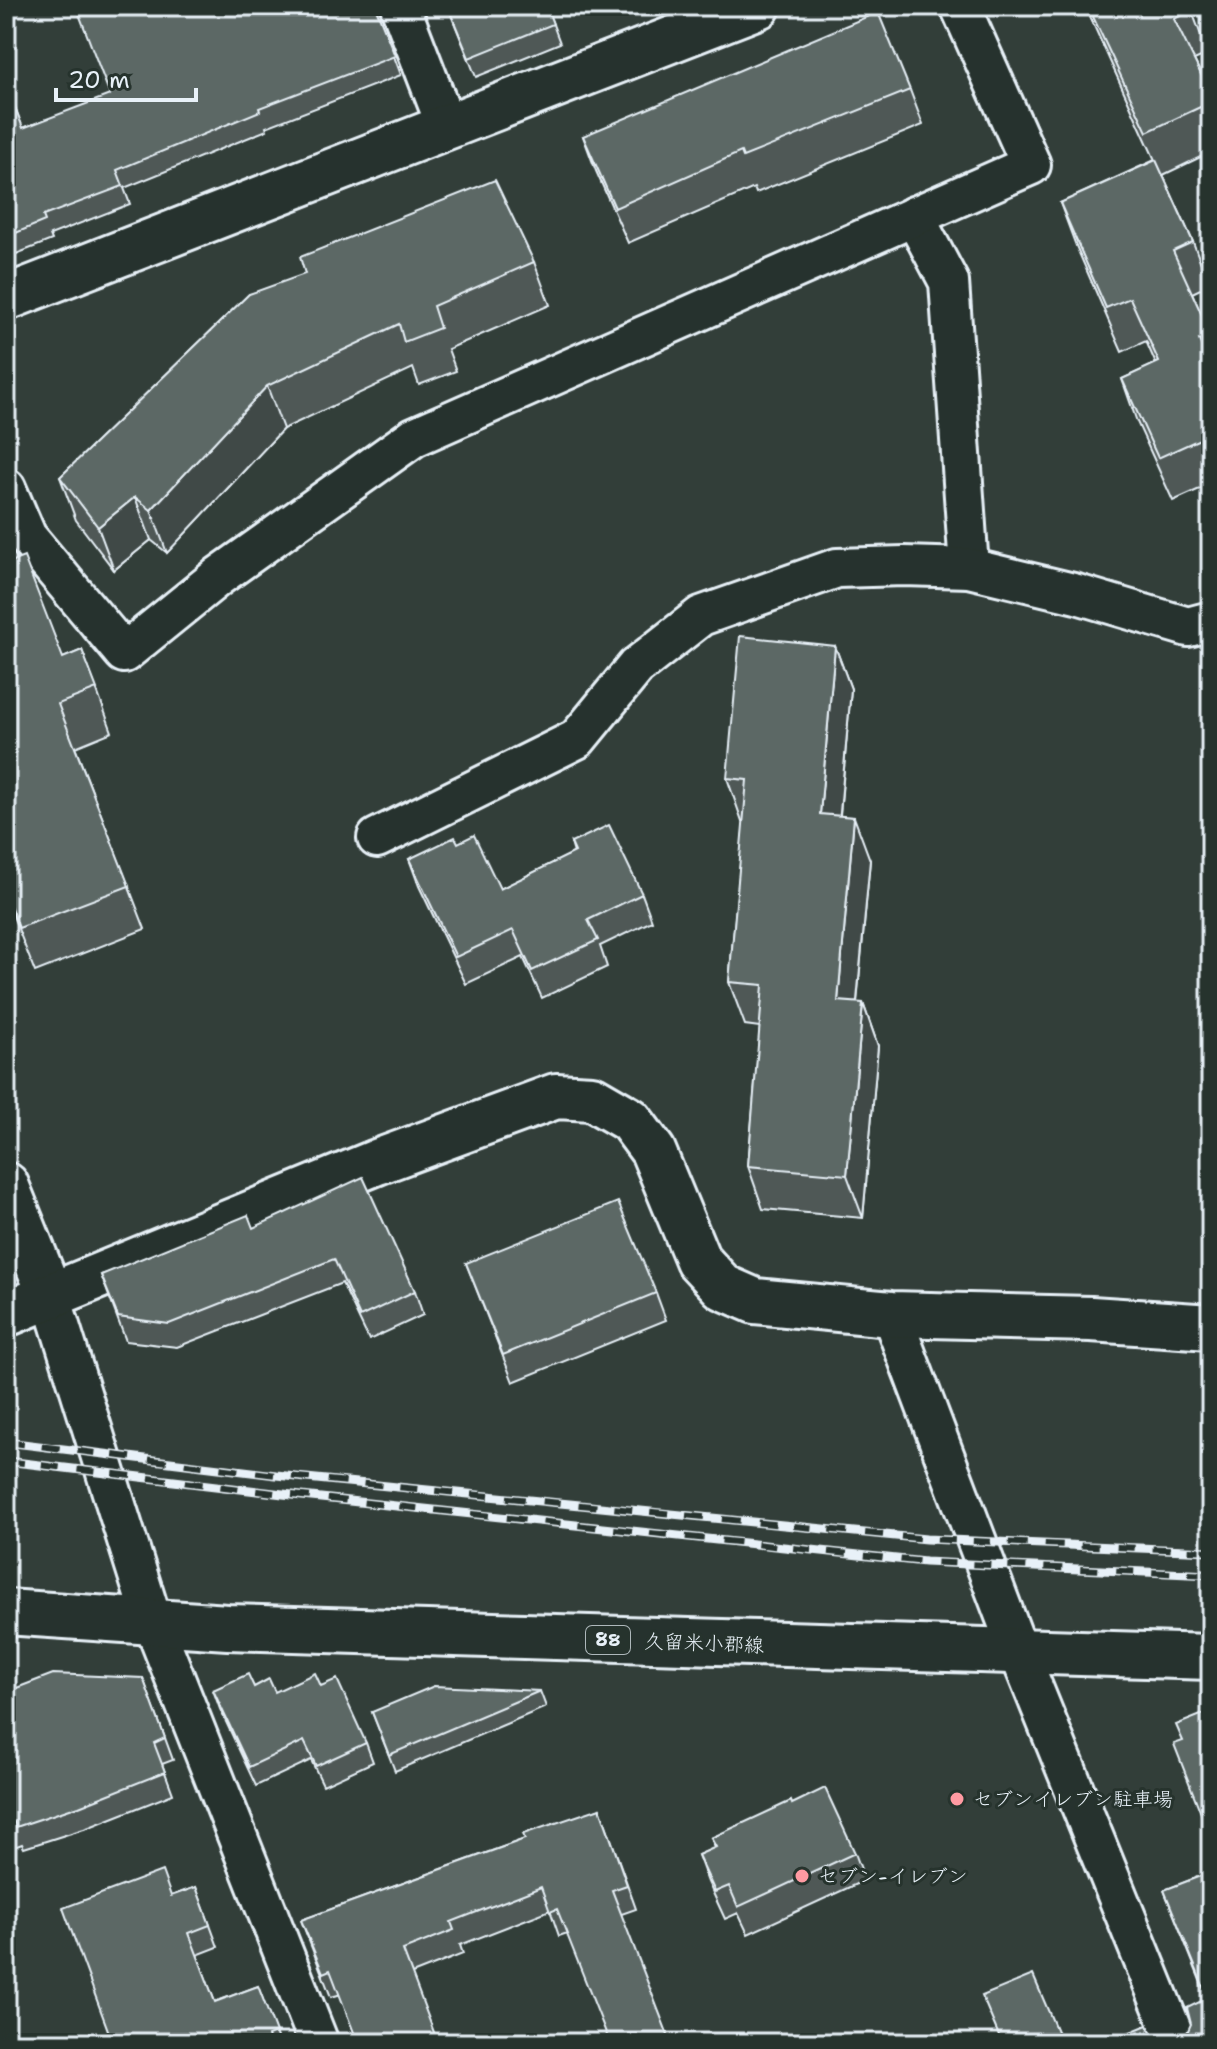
<svg xmlns="http://www.w3.org/2000/svg" width="1217" height="2049" font-family="'Shantell Sans','Klee One',sans-serif">
  <rect width="100%" height="100%" fill="#323e39"/>
  <filter id="ink" filterUnits="userSpaceOnUse"><feTurbulence type="fractalNoise" baseFrequency=".0125" numOctaves="2"/><feDisplacementMap in="SourceGraphic" scale="16" xChannelSelector="R" yChannelSelector="G"/><feConvolveMatrix kernelMatrix="1 2 1 2 8 2 1 2 1" color-interpolation-filters="sRGB"/></filter>
  <g filter="url(#ink)">
    <g fill="none" stroke-linecap="round" stroke-linejoin="round">
      <defs>
        <g id="street">
          <path d="M 400,6 L 447,128"/>
          <path d="M 914,216 L 949,282 L 969,568"/>
          <path d="M 6,488 L 27,537 L 124,653 L 219,576 L 414,437 L 1031,165 L 960,6"/>
          <path d="M 377,838 L 577,739 L 636,667 L 701,616 L 837,568 L 904,566 L 969,568 L 1077,594 L 1188,627 L 1211,621"/>
          <path d="M 51,1297 L 152,1620 L 319,2043"/>
          <path d="M 891,1314 L 1019,1653 L 1177,2043"/>
        </g>
        <g id="secondary">
          <path d="M 6,298 L 758,6"/>
          <path d="M 6,1185 L 51,1297"/>
          <path d="M 6,1314 L 377,1162 L 556,1096 L 592,1098 L 630,1120 L 653,1151 L 698,1260 L 723,1287 L 755,1301 L 891,1314 L 1091,1319 L 1211,1327"/>
        </g>
        <path id="primary" d="M 6,1612 L 228,1627 L 1211,1657"/>
      </defs>
      <use href="#street" stroke="#e8f1f8" stroke-width="44"/>
      <use href="#secondary" stroke="#e8f1f8" stroke-width="50"/>
      <use href="#primary" stroke="#e8f1f8" stroke-width="50"/>
      <use href="#street" stroke="#26332d" stroke-width="38"/>
      <use href="#secondary" stroke="#26332d" stroke-width="44"/>
      <use href="#primary" stroke="#26332d" stroke-width="44"/>
      <defs>
        <g id="rail">
          <path d="M 6,1442 L 276,1475 L 926,1539 L 1211,1551"/>
          <path d="M 6,1461 L 283,1494 L 925,1562 L 1211,1575"/>
        </g>
      </defs>
      <use href="#rail" stroke="#e8f1f8" stroke-width="9"/>
      <use href="#rail" stroke="#26332d" stroke-width="6" stroke-dasharray="18" stroke-linecap="butt"/>
    </g>
    <g fill="#4f5957" stroke="#e8f1f8" stroke-width="2">
      <path d="M 375,6 L 401,75 L 266,127 L 267,130 L 124,188 L 130,204 L 50,235 L 52,240 L 6,258 L 6,84 L 23,128 Z"/>
      <path d="M 458,6 L 546,6 L 560,43 L 476,77 L 450,12 L 459,9 Z"/>
      <path d="M 1085,6 L 1190,6 L 1208,54 L 1194,60 L 1211,95 L 1211,152 L 1163,175 L 1193,242 L 1209,285 L 1192,293 L 1211,336 L 1211,484 L 1173,501 L 1137,422 L 1122,379 L 1156,364 L 1146,341 L 1122,352 L 1076,246 L 1060,203 L 1155,160 Z"/>
      <path d="M 910,90 L 923,125 L 756,193 L 754,188 L 628,243 L 596,171 L 583,136 Z"/>
      <path d="M 534,262 L 550,305 L 448,349 L 456,371 L 419,385 L 413,368 L 283,429 L 167,553 L 151,540 L 114,570 L 76,520 L 60,477 L 249,294 Z"/>
      <path d="M 6,564 L 63,658 L 82,650 L 112,732 L 75,747 L 145,929 L 35,972 L 6,898 Z"/>
      <path d="M 835,646 L 851,689 L 840,815 L 870,860 L 857,1003 L 863,1003 L 878,1046 L 863,1218 L 763,1209 L 748,1166 L 760,1027 L 745,1025 L 729,982 L 744,821 L 742,821 L 727,778 Z"/>
      <path d="M 458,843 L 500,889 L 574,853 L 571,843 L 642,894 L 652,921 L 600,946 L 607,967 L 542,998 L 523,957 L 466,984 L 419,886 L 409,859 Z"/>
      <path d="M 253,1228 L 415,1291 L 423,1315 L 369,1340 L 342,1283 L 177,1347 L 126,1341 L 101,1275 Z"/>
      <path d="M 466,1263 L 656,1293 L 666,1320 L 513,1382 Z"/>
      <path d="M 143,1678 L 173,1760 L 162,1764 L 173,1794 L 87,1828 L 24,1848 L 22,1844 L 6,1850 L 6,1692 Z"/>
      <path d="M 321,1686 L 366,1743 L 373,1762 L 323,1785 L 311,1760 L 256,1786 L 220,1709 L 213,1690 L 254,1687 L 275,1692 Z"/>
      <path d="M 540,1691 L 546,1707 L 395,1771 L 372,1712 Z"/>
      <path d="M 792,1804 L 855,1853 L 865,1880 L 748,1934 L 738,1913 L 725,1919 L 708,1882 L 698,1855 L 715,1848 L 711,1838 Z"/>
      <path d="M 600,1808 L 636,1909 L 559,1936 L 550,1910 L 460,1945 L 463,1954 L 412,1974 L 331,1997 L 301,1920 L 525,1839 Z"/>
      <path d="M 1211,1872 L 1211,2043 L 1104,2043 L 1155,2038 L 1165,2043 L 1177,2042 L 1186,2035 L 1207,1998 L 1164,1890 Z"/>
      <path d="M 196,1887 L 218,1947 L 197,1955 L 215,2002 L 258,1986 L 279,2043 L 87,2043 L 109,2034 L 171,1896 Z"/>
    </g>
    <g fill="#404947" stroke="#e8f1f8" stroke-width="2">
      <path d="M 267,386 L 283,429 L 167,553 L 151,510 Z"/>
      <path d="M 135,497 L 151,540 L 114,570 L 98,527 Z"/>
      <path d="M 835,646 L 851,689 L 836,857 L 820,814 Z"/>
      <path d="M 854,817 L 870,860 L 853,1044 L 838,1001 Z"/>
      <path d="M 863,1003 L 878,1046 L 863,1218 L 847,1175 Z"/>
    </g>
    <g fill="#5c6865" stroke="#e8f1f8" stroke-width="2">
      <path d="M 76,6 L 375,6 L 395,56 L 259,108 L 260,111 L 117,170 L 123,186 L 43,216 L 45,221 L 6,237 L 6,84 L 23,128 L 110,95 Z"/>
      <path d="M 459,6 L 546,6 L 553,24 L 469,58 L 450,12 L 460,8 Z"/>
      <path d="M 1088,6 L 1190,6 L 1192,10 L 1174,19 L 1211,95 L 1211,102 L 1147,132 Z"/>
      <path d="M 878,12 L 910,90 L 743,157 L 741,152 L 615,208 L 583,136 Z"/>
      <path d="M 1156,160 L 1193,242 L 1173,251 L 1211,335 L 1199,340 L 1211,368 L 1211,434 L 1158,458 L 1122,379 L 1159,362 L 1130,298 L 1106,308 L 1060,203 Z"/>
      <path d="M 495,180 L 534,262 L 433,306 L 440,328 L 404,342 L 399,324 L 267,386 L 151,510 L 135,497 L 98,527 L 60,477 L 249,294 L 305,274 L 300,257 Z"/>
      <path d="M 24,557 L 63,658 L 82,650 L 97,689 L 58,704 L 129,886 L 19,928 L 6,895 L 6,564 Z"/>
      <path d="M 740,636 L 835,646 L 820,814 L 854,817 L 838,1001 L 863,1003 L 847,1175 L 748,1166 L 763,985 L 729,982 L 747,780 L 727,778 Z"/>
      <path d="M 609,825 L 642,894 L 588,920 L 598,940 L 532,971 L 513,930 L 456,957 L 409,859 L 455,837 L 458,843 L 474,835 L 500,889 L 575,852 L 571,843 Z"/>
      <path d="M 363,1177 L 415,1291 L 360,1317 L 334,1259 L 169,1324 L 118,1317 L 101,1275 L 248,1215 L 253,1228 Z"/>
      <path d="M 618,1202 L 656,1293 L 503,1355 L 466,1263 Z"/>
      <path d="M 315,1673 L 321,1686 L 337,1679 L 366,1743 L 316,1766 L 304,1741 L 249,1767 L 213,1690 L 248,1674 L 254,1687 L 269,1679 L 275,1692 Z"/>
      <path d="M 53,1674 L 143,1678 L 165,1738 L 154,1743 L 165,1772 L 79,1806 L 16,1827 L 14,1822 L 6,1825 L 6,1692 Z"/>
      <path d="M 434,1686 L 540,1691 L 389,1755 L 372,1712 Z"/>
      <path d="M 1211,1711 L 1211,1839 L 1174,1744 L 1183,1741 L 1176,1725 Z"/>
      <path d="M 825,1788 L 855,1853 L 738,1907 L 729,1886 L 715,1892 L 698,1855 L 716,1847 L 711,1838 L 791,1801 L 792,1804 Z"/>
      <path d="M 600,1808 L 627,1885 L 612,1890 L 671,2043 L 610,2043 L 557,1909 L 550,1912 L 541,1887 L 451,1922 L 454,1930 L 403,1950 L 438,2043 L 358,2043 L 330,1970 L 323,1973 L 301,1920 L 525,1839 L 523,1834 Z"/>
      <path d="M 162,1871 L 171,1896 L 196,1887 L 210,1925 L 189,1933 L 215,2002 L 258,1986 L 276,2033 L 268,2036 L 270,2043 L 87,2043 L 109,2033 L 63,1908 Z"/>
      <path d="M 1211,1872 L 1211,2043 L 1104,2043 L 1147,2025 L 1155,2038 L 1165,2043 L 1177,2042 L 1186,2035 L 1191,2024 L 1187,2008 L 1208,1998 L 1164,1890 Z"/>
      <path d="M 1033,1975 L 1062,2043 L 1002,2043 L 982,1996 Z"/>
    </g>
  </g>
  <g fill="#ff9aa2" stroke="#26332d" stroke-width="3">
    <circle cx="957" cy="1799" r="8"/>
    <circle cx="802" cy="1876" r="8"/>
  </g>
  <g text-anchor="middle" dominant-baseline="central" stroke-width="6" stroke-linejoin="round" paint-order="stroke">
    <rect fill="#26332d" stroke="#aeb8bb" stroke-width="2" x="586" y="1626" width="44" height="28" rx="6"/>
    <g font-size="18" font-weight="bold" fill="#e8f1f8">
      <text x="608" y="1640">88</text>
    </g>
    <g font-size="20" fill="#e8f1f8" stroke="#26332d">
      <text transform="translate(704 1643) rotate(2)">久留米小郡線</text>
    </g>
    <g font-size="20" fill="#e8f1f8" stroke="#26332d" text-anchor="start">
      <text x="973" y="1799">セブンイレブン駐車場</text>
      <text x="818" y="1876">セブン-イレブン</text>
    </g>
  </g>
  <rect width="1217" height="2049" fill="none" stroke="#26332d" stroke-width="32"/>
  <rect x="16" y="16" width="1185" height="2017" fill="none" stroke="#e8f1f8" stroke-width="3" filter="url(#ink)"/>
  <path d="M56 88v12h140v-12" fill="none" stroke="#e8f1f8" stroke-width="4"/>
  <text x="68" y="88" font-size="24" fill="#e8f1f8" stroke="#26332d" stroke-width="6" paint-order="stroke">20 m</text>
</svg>
